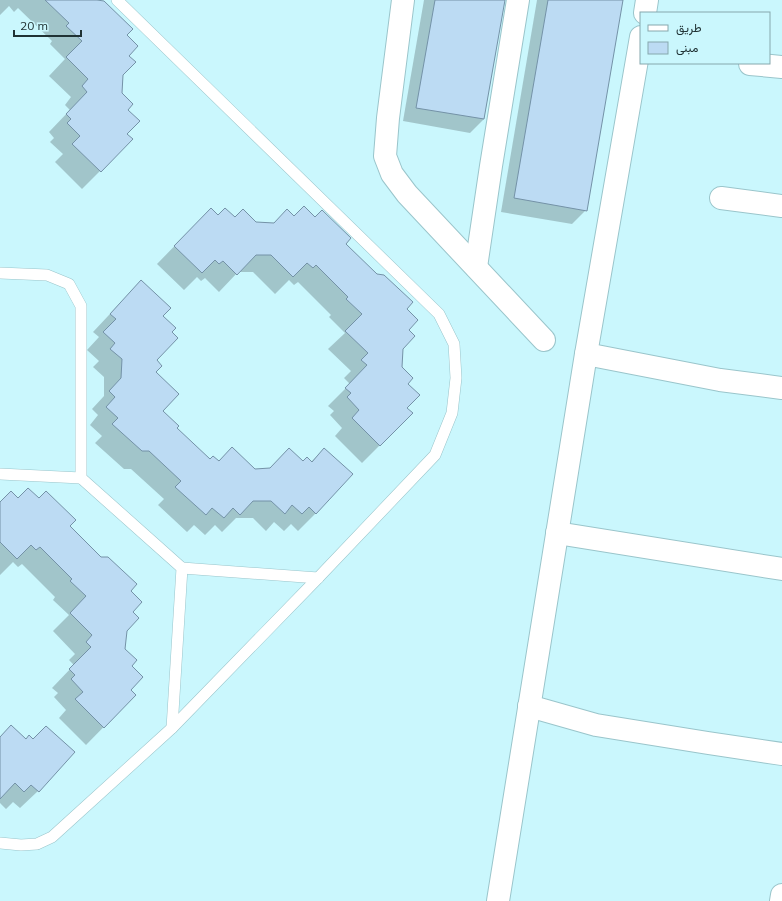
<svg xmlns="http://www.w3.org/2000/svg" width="782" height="901" font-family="Mulish,Vazirmatn,sans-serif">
  <rect width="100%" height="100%" fill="#caf7fd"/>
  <g fill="#0003">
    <path d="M 0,0 L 95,0 L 125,35 L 128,56 L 122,75 L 121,94 L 127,110 L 126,134 L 132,139 L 82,189 L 55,162 L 63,154 L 50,142 L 54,138 L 49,132 L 70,110 L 65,105 L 71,97 L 49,76 L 65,59 L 50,44 L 52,41 L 18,8 L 14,12 L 9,6 L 0,15 Z"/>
    <path d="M 424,0 L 504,0 L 484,119 L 470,133 L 403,121 Z"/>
    <path d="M 537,0 L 622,0 L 586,210 L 572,224 L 501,212 Z"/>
    <path d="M 218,216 L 256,223 L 274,224 L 294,217 L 344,244 L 405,309 L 408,330 L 402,349 L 401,367 L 406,384 L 406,408 L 380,445 L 362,463 L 335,436 L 342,428 L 330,415 L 334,411 L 328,406 L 350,384 L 344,378 L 351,371 L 328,349 L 345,333 L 329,317 L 331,315 L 298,282 L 294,285 L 289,280 L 275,294 L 253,272 L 238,272 L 219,292 L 205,278 L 201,281 L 197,277 L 184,290 L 157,264 L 193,227 Z"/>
    <path d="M 124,299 L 162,316 L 171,332 L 155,360 L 155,373 L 162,411 L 176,428 L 210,461 L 255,470 L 269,469 L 289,449 L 303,462 L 311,462 L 324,449 L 316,513 L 298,531 L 291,524 L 284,531 L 274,522 L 266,531 L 253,518 L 236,518 L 222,532 L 215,525 L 205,535 L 194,525 L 187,532 L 158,505 L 164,499 L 131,469 L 124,469 L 95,443 L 102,436 L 90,425 L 98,415 L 92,409 L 104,396 L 104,377 L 93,367 L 99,361 L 87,350 L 99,337 L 93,332 Z"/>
    <path d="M 18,499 L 69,526 L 129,591 L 132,612 L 126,631 L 124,649 L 130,666 L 130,690 L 135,695 L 86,745 L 59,718 L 66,710 L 54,697 L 58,693 L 52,688 L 74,665 L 69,660 L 75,654 L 53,631 L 69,615 L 53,600 L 55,597 L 22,564 L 18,567 L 13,562 L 0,575 L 0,503 Z"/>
    <path d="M 0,737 L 38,791 L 20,808 L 13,802 L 6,809 L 0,803 Z"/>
  </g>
  <g fill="#bcdbf3" stroke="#7492a7">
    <path d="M 45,0 L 97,0 L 104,1 L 133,29 L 127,35 L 138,46 L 129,56 L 136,62 L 123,75 L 122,93 L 133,104 L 128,110 L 140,121 L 127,134 L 133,139 L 101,172 L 72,144 L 80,136 L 67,123 L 71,119 L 66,114 L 87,92 L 82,86 L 88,79 L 66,57 L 82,41 L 66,26 L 69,23 Z"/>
    <path d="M 435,0 L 505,0 L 484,119 L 416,108 Z"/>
    <path d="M 548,0 L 623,0 L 587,211 L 514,198 Z"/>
    <path d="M 304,206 L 315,217 L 322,210 L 351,238 L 346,244 L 377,274 L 384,275 L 413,302 L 407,309 L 418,320 L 409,330 L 415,336 L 403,349 L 402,367 L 413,378 L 408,384 L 420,395 L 407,408 L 413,413 L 380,446 L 352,418 L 359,410 L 347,397 L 351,393 L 345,388 L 367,365 L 361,360 L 368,353 L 345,331 L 362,314 L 346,299 L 348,297 L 316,265 L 313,268 L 307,263 L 293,277 L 271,255 L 256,255 L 237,275 L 223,261 L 219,264 L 215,260 L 202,273 L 174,246 L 211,208 L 218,215 L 225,208 L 235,217 L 243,209 L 256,222 L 274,223 L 287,209 L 294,216 Z"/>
    <path d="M 141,280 L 171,308 L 163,316 L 176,328 L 172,332 L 178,338 L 157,360 L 162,366 L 156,372 L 179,394 L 163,411 L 179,426 L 177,428 L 210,459 L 213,456 L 219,461 L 232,447 L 255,469 L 270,468 L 289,448 L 303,461 L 307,457 L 312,462 L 324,448 L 353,474 L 316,514 L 309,507 L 302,514 L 292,505 L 285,514 L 271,501 L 253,501 L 240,515 L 233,508 L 224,518 L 212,508 L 206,515 L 175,487 L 181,481 L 149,451 L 142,451 L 112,424 L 118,418 L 106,407 L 115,397 L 109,391 L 121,378 L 122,359 L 110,349 L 115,343 L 103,332 L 116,319 L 110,314 Z"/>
    <path d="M 28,488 L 39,498 L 46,491 L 76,520 L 70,526 L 101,557 L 108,557 L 137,584 L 131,591 L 142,602 L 133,612 L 139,618 L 127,631 L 125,649 L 137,660 L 132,666 L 143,677 L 131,690 L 136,695 L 104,728 L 75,699 L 83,692 L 71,679 L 75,675 L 69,669 L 91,647 L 86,642 L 92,635 L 70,613 L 86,596 L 70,581 L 72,579 L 40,547 L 36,550 L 31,545 L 17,559 L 0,542 L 0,502 L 11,491 L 18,498 Z"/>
    <path d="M 11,725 L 26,739 L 29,735 L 33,739 L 46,726 L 75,752 L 39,792 L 31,785 L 24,792 L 15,783 L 0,799 L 0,737 Z"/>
  </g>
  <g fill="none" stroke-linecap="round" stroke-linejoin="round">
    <defs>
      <g id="service">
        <path d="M 0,273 L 47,275 L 69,284 L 81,306 L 81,478 L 182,568 L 172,728"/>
        <path d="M 0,474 L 81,478"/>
        <path d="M 182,568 L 318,578"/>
        <path d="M 0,843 L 21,845 L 37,844 L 52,837 L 172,728 L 318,578 L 435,455 L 452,413 L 456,378 L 454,344 L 439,314 L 117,0"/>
      </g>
      <g id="minor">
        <path d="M 403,0 L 388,118 L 385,156 L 392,174 L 407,194 L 544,340"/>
        <path d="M 750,64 L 782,67"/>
        <path d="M 721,198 L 782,206"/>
        <path d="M 476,267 L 491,166 L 518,0"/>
        <path d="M 586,354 L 720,380 L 782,388"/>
        <path d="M 529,706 L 596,725 L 708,743 L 782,754"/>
        <path d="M 781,901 L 782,895"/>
      </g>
      <g id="tertiary">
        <path d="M 645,13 L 647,0"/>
        <path d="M 557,533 L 782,569"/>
        <path d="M 498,901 L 586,354 L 641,37"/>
      </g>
    </defs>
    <use href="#service" stroke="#9ac5cb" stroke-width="12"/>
    <use href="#minor" stroke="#9ac5cb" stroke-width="24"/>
    <use href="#tertiary" stroke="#9ac5cb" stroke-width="24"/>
    <use href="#service" stroke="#fff" stroke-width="11"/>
    <use href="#minor" stroke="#fff" stroke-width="22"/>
    <use href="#tertiary" stroke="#fff" stroke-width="22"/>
  </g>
  <rect x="640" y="12" width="130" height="52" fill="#caf7fd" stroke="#86a8ad"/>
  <rect x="648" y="25" width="20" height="6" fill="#ffffff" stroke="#86a8ad"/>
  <text x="676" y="32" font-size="12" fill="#203234">طريق</text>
  <rect x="648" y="42" width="20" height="12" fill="#bcdbf3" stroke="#86a8ad"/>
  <text x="676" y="52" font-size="12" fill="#203234">مبنى</text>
  <path d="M14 30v6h67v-6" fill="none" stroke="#203234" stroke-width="2"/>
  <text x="20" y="30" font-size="12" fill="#203234" stroke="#caf7fd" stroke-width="3" paint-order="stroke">20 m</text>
</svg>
